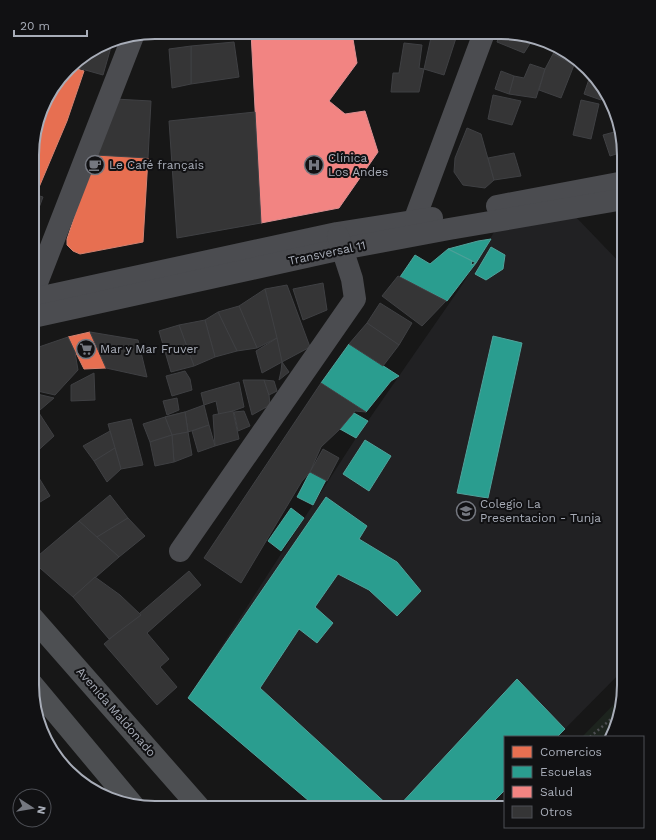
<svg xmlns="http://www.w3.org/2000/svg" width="656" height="840" font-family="'Work Sans',sans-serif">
  <rect width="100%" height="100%" fill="#171717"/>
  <path fill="#212123" d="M 573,214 L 624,267 L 624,669 L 557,737 L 505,737 L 505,790 L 487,808 L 316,807 L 188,698 L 356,438 L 462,285 L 499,224 Z"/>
  <path fill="#1d241e" d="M 623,695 L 609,737 L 582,737 Z"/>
  <g fill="#e76f51" stroke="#d48270">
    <path d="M 70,67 L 84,71 L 67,121 L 37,192 L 33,190 L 33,138 L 48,94 Z"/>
    <path d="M 95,155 L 148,158 L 143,242 L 80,254 L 73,251 L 67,245 L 67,239 Z"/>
    <path d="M 90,332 L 104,361 L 106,368 L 84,369 L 68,337 Z"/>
  </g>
  <g fill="#2a9d8f" stroke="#50a29b">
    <path d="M 491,239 L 476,263 L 448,249 L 478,241 Z"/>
    <path d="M 491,247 L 505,255 L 503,269 L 486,280 L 475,274 Z"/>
    <path d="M 448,249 L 472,261 L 471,265 L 476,263 L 447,301 L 400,277 L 415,255 L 430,264 Z"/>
    <path d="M 493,336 L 522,343 L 488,498 L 457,493 Z"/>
    <path d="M 349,344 L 399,376 L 391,381 L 366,412 L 321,383 Z"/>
    <path d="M 354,413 L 368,421 L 356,438 L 340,429 Z"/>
    <path d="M 365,440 L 391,456 L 369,491 L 343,474 Z"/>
    <path d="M 310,472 L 326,480 L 313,505 L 297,497 Z"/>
    <path d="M 326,497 L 367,526 L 359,539 L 397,562 L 421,591 L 397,616 L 369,590 L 338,574 L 315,607 L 333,623 L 317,643 L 299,629 L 260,688 L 391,808 L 316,807 L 188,698 Z"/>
    <path d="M 291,508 L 304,518 L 281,551 L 268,541 Z"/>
    <path d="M 517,679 L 565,729 L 557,737 L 505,737 L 505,790 L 487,808 L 397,808 Z"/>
  </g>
  <path fill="#f28482" stroke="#dc9092" d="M 251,32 L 352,33 L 357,63 L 329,101 L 345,114 L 365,111 L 378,152 L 339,208 L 261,223 Z"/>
  <g fill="#353536" stroke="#3f4043">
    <path d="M 180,32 L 204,32 L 180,36 Z"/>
    <path d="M 432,33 L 441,33 L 456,38 L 444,75 L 424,69 Z"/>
    <path d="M 500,33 L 518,33 L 533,39 L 524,53 L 497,42 Z"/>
    <path d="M 113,40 L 103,75 L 71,66 L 74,62 Z"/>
    <path d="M 234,42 L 239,77 L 191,84 L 191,46 Z"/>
    <path d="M 404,43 L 422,45 L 419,68 L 424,69 L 419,92 L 391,92 L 393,73 L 399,73 Z"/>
    <path d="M 191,46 L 191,84 L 172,88 L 169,49 Z"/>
    <path d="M 556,48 L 570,53 L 572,56 L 570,62 L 553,54 Z"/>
    <path d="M 553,54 L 574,65 L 561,98 L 539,90 L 545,69 Z"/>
    <path d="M 530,64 L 545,69 L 536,98 L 509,94 L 514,76 L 524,78 Z"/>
    <path d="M 501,71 L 514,76 L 509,94 L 495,89 Z"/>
    <path d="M 590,76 L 604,92 L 601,100 L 584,94 Z"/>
    <path d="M 493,95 L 521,101 L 512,125 L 488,119 Z"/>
    <path d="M 115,99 L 151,101 L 148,158 L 95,155 Z"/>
    <path d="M 581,100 L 599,104 L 591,139 L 573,135 Z"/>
    <path d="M 255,112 L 261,223 L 177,238 L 169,121 Z"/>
    <path d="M 467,128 L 481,134 L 494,180 L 485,188 L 463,185 L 454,172 L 455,158 Z"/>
    <path d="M 618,131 L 623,152 L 610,156 L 603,135 Z"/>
    <path d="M 514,153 L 521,176 L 494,180 L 488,158 Z"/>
    <path d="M 33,194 L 43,197 L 33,224 Z"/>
    <path d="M 398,276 L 446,301 L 422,326 L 382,296 Z"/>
    <path d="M 323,283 L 327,310 L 303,320 L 293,289 Z"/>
    <path d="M 287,285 L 310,347 L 282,362 L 265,289 Z"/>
    <path d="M 265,289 L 277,338 L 257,348 L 239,306 Z"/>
    <path d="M 380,303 L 412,323 L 399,345 L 367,323 Z"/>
    <path d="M 239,306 L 257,348 L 237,351 L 218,312 Z"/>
    <path d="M 218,312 L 237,351 L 215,357 L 205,320 Z"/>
    <path d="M 205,320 L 215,357 L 194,366 L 179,325 Z"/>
    <path d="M 367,323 L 399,345 L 383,366 L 349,344 Z"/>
    <path d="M 179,325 L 194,366 L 171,372 L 159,331 Z"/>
    <path d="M 90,332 L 138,340 L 147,377 L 106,368 Z"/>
    <path d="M 68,337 L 75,352 L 78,370 L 55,395 L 33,390 L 33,349 Z"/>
    <path d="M 277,338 L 282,362 L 262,373 L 256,351 Z"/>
    <path d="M 282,362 L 289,372 L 279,380 L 281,371 Z"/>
    <path d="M 185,371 L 190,379 L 192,390 L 172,396 L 166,376 Z"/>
    <path d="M 94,373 L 95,400 L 71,401 L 71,385 Z"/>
    <path d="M 243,380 L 264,380 L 269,395 L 270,405 L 252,415 Z"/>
    <path d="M 264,380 L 274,381 L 277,391 L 269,395 Z"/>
    <path d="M 239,382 L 244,407 L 219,416 L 216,401 L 204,405 L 201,393 Z"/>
    <path d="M 321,383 L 366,412 L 355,411 L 340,429 L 321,447 L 310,472 L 302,481 L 241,583 L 204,558 Z"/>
    <path d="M 33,393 L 54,398 L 33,416 Z"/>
    <path d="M 177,398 L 179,410 L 167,415 L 163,401 Z"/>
    <path d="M 204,405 L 209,425 L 188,432 L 185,412 Z"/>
    <path d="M 233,411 L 239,439 L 215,446 L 213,415 Z"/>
    <path d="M 244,411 L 250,426 L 238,431 L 234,412 Z"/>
    <path d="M 185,412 L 188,432 L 165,417 Z"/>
    <path d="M 185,412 L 188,432 L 172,435 L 165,417 Z"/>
    <path d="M 39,413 L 54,436 L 32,456 L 33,420 Z"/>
    <path d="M 165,417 L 172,435 L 150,442 L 143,424 Z"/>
    <path d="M 131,419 L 143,465 L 121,469 L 108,424 Z"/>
    <path d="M 209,425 L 215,446 L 198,452 L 192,431 Z"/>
    <path d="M 110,431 L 115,448 L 94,461 L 83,446 Z"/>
    <path d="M 188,432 L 192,455 L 174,462 L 172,435 Z"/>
    <path d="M 172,435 L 174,462 L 155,466 L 150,442 Z"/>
    <path d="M 115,448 L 121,469 L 107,482 L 94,461 Z"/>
    <path d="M 323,449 L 339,458 L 327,481 L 310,472 Z"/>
    <path d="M 36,473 L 50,496 L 32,507 L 32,475 Z"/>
    <path d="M 110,495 L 128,518 L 97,537 L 79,521 Z"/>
    <path d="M 128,518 L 145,536 L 119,557 L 97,537 Z"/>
    <path d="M 79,521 L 119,557 L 73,597 L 32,561 Z"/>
    <path d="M 189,571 L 201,585 L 147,633 L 169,659 L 160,667 L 177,687 L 157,705 L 104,644 Z"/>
    <path d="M 95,577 L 120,595 L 141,615 L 109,639 L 73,597 Z"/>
  </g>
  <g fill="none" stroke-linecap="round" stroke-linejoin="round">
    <path stroke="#4d4e52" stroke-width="2.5" stroke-dasharray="2 3" stroke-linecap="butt" d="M 590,737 L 617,714"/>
    <g stroke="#4b4c50" stroke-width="22">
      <path d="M 497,206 L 624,182"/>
      <path d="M 414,233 L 414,221 L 484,33"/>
      <path d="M 33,293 L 133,36"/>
      <path d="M 33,299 L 337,233 L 432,218"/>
      <path d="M 33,317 L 342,249 L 449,229 L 624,199"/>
      <path d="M 180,551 L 355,299 L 352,279 L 338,236"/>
    </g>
    <g stroke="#4d4f52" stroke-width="22">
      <path d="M 32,617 L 199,807"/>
      <path d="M 32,684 L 133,805"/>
    </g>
  </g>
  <defs>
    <symbol id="cafe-ring" viewBox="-11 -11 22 22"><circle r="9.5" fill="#111113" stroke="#757880" stroke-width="1.5"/><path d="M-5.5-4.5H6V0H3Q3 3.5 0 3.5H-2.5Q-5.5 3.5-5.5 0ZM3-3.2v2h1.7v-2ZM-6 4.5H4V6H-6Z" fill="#757880"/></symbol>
    <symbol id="hospital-ring" viewBox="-11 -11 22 22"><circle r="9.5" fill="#111113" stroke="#757880" stroke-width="1.5"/><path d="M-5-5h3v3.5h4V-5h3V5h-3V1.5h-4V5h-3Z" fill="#757880"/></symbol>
    <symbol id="supermarket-ring" viewBox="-11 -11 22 22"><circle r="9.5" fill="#111113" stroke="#757880" stroke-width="1.5"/><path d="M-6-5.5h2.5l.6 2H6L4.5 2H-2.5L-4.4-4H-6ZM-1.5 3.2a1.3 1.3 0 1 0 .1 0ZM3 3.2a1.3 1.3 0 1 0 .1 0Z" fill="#757880"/></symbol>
    <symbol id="school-ring" viewBox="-11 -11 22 22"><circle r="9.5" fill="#111113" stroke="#757880" stroke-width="1.5"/><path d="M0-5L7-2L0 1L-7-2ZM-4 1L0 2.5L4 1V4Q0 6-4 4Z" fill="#757880"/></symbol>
  </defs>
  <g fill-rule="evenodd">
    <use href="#cafe-ring" x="84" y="154" width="22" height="22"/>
    <use href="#hospital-ring" x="303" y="154" width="22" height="22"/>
    <use href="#supermarket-ring" x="75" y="338" width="22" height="22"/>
    <use href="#school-ring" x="455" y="500" width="22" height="22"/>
  </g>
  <g text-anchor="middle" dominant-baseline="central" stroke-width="4" stroke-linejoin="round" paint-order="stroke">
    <g font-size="12" fill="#a8adb8" stroke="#111113" text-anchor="start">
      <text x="328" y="158">Clínica<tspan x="328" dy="14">Los Andes</tspan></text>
      <text x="109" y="165">Le Café français</text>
      <text x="100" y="349">Mar y Mar Fruver</text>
      <text x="480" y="504">Colegio La<tspan x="480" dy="14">Presentacion - Tunja</tspan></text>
    </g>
    <g font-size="12" fill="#a8adb8" stroke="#111113">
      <text transform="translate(327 253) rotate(-12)">Transversal 11</text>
      <text transform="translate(116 712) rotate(49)">Avenida Maldonado</text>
    </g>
  </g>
  <path d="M0 0H656V840H0ZM155 39H501A116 116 0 0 1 617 155V685A116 116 0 0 1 501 801H155A116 116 0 0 1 39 685V155A116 116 0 0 1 155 39Z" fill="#111113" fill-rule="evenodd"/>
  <path fill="none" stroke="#a8adb8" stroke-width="2" d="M155 39H501A116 116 0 0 1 617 155V685A116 116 0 0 1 501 801H155A116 116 0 0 1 39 685V155A116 116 0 0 1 155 39Z"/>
  <rect x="504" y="736" width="140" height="92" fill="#111113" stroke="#4d4f55"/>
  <rect x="512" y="746" width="20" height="12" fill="#e76f51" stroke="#4d4f55"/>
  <text x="540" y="756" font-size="12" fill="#a8adb8">Comercios</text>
  <rect x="512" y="766" width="20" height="12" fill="#2a9d8f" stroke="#4d4f55"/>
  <text x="540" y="776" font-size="12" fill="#a8adb8">Escuelas</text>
  <rect x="512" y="786" width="20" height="12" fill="#f28482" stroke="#4d4f55"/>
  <text x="540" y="796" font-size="12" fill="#a8adb8">Salud</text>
  <rect x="512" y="806" width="20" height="12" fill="#353536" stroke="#4d4f55"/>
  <text x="540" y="816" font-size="12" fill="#a8adb8">Otros</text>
  <g transform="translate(32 808) rotate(102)"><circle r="19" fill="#111113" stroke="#4d4f55"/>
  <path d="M0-3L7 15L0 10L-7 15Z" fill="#757880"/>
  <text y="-6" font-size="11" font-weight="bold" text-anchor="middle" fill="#a8adb8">N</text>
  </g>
  <path d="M14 30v6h73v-6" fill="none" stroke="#a8adb8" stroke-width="2"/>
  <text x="20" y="30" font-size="12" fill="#a8adb8" stroke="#111113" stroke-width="3" paint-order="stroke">20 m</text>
</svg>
